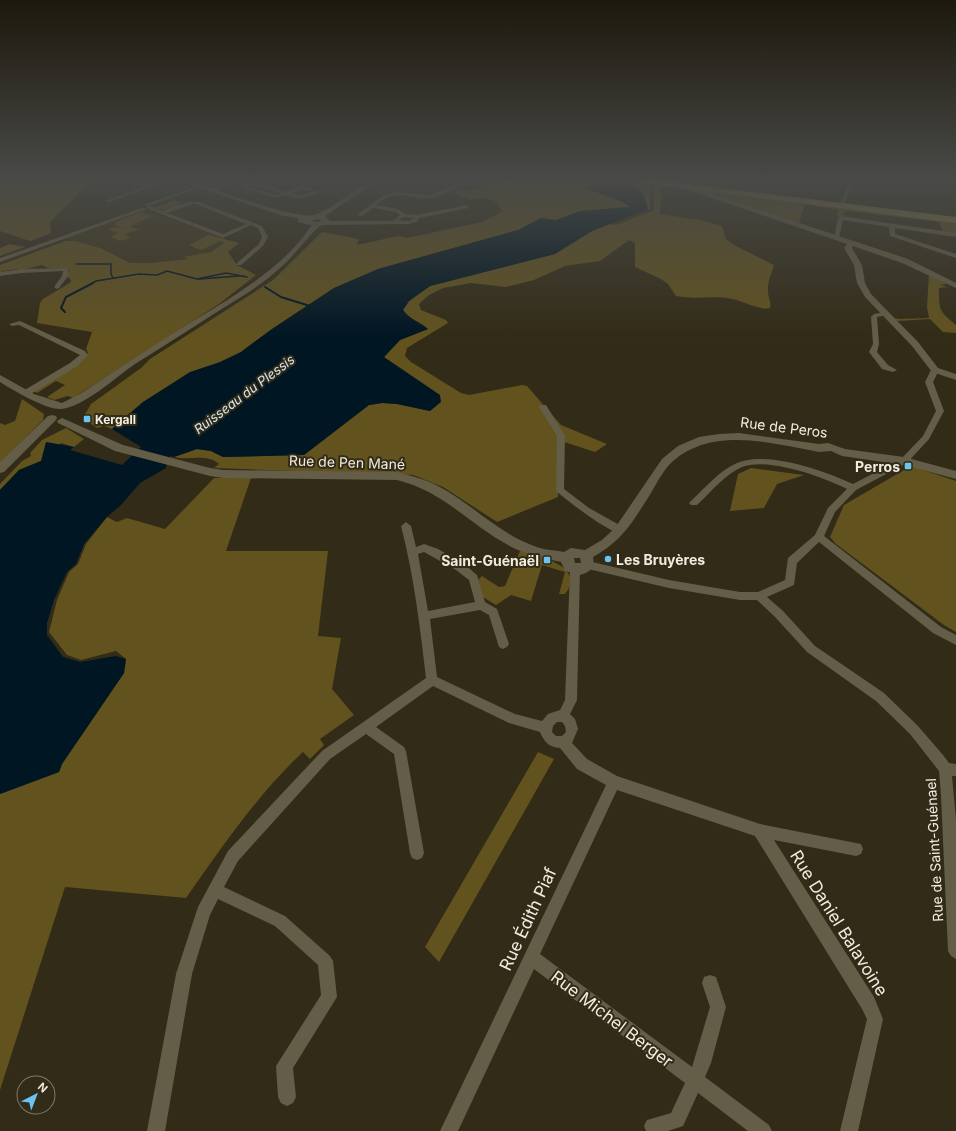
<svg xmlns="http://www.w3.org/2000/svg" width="956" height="1131" font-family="Inter,sans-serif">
  <rect width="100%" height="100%" fill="#322b17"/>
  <path fill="#3e3519" d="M 147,210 L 222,238 L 235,244 L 230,251 L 211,251 L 191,258 L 155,264 L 128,264 L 69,242 L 66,237 L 121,216 Z"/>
  <g fill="#61521e">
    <path d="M 0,180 L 93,180 L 50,222 L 51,233 L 30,241 L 0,231 Z"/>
    <path d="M 192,180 L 231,180 L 212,187 Z"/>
    <path d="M 493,180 L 582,180 L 590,186 L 588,189 L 623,202 L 630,207 L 580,211 L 556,220 L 541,218 L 518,230 L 378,269 L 334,288 L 272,329 L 241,352 L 143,402 L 112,429 L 104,426 L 97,428 L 83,418 L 91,404 L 141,368 L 150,359 L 273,280 L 322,232 L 359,239 L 357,245 L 398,236 L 407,238 L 482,222 L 503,211 L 499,208 L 499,204 C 490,198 480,196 471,200 L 454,194 L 457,191 L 476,190 Z"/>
    <path d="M 602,180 L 615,180 L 651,185 L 650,209 L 648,209 L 643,193 L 624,184 Z"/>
    <path d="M 654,185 L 661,186 L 660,214 L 700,220 L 722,226 L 726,239 L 734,245 L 774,265 C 772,272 768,281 768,288 C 767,296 772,302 770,308 C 761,311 743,301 732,299 C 713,295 695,300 676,296 L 668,284 L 661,279 L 635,267 L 635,243 L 629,240 L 600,261 L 565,266 L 534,280 L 506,287 L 471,283 L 443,288 L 429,295 L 419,304 L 421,310 L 446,320 L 448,323 L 407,348 L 405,356 L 411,362 L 461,393 L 469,395 L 522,385 L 527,386 L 561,425 L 607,444 L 595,452 L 558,440 L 558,497 L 497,522 L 443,487 L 413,475 L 214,468 L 219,464 C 207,453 187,461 174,457 L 197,449 L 211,451 L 223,457 L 304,455 L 369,405 L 382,403 L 397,404 L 430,411 L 384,357 L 400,340 L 428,329 C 420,321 409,320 403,310 L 409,301 L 430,286 L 555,254 L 592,231 L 609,224 L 616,225 L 654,210 Z"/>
    <path d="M 691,188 L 956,222 L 956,234 L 943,232 L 939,222 L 848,211 L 844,213 L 843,217 L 837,216 L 838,210 L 805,204 L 799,223 L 722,198 L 719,196 L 719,193 L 714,195 Z"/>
    <path d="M 174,200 L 181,202 L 180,206 L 168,210 L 154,208 Z"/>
    <path d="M 142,212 L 153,216 L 130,226 L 132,228 L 140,229 L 125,234 L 130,238 L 120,241 L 111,237 L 118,233 L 108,229 L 118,227 L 130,230 L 115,225 L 116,223 L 115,222 Z"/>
    <path d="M 209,235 L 239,243 L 228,252 L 237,265 L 256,275 L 219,304 L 73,398 L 68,396 L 54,400 L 47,397 L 65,385 L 56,381 L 37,393 L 34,391 L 81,361 L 88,353 L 86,349 L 92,332 L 37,323 L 40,303 L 43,299 L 71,282 L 70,278 L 66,277 L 69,270 L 67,268 L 48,268 L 42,265 L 19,271 L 18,269 L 2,271 L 0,274 L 0,265 L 65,241 L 75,241 L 100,248 L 130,263 L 151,263 L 188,259 L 183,257 L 211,252 L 224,243 L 221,241 L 201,250 L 189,245 Z"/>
    <path d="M 10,244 L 25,247 L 0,256 L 0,248 Z"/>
    <path d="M 929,274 L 947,284 L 940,285 L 948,287 L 939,288 C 939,310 939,311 956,325 L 956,333 L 943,332 L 930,319 L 898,321 L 894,318 L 900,319 L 929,318 L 927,307 Z"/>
    <path d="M 22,399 L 44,414 L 43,420 L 0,463 L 0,423 L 5,425 L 15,421 Z"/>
    <path d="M 66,428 L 84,439 L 74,447 L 61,443 L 41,461 L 19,470 L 0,490 L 0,484 L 22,461 L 31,456 L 30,453 L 42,440 Z"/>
    <path d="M 911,466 L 956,481 L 956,632 L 944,625 L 836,544 L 830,537 L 844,505 Z"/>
    <path d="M 751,468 L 804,475 L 777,484 L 764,508 L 730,511 L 738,474 Z"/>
    <path d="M 214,478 L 251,478 L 226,551 L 328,551 L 318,636 L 341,638 L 332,689 L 354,715 L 320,739 L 324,745 L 310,759 L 303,752 C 257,795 222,847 186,898 L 65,887 L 0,1090 L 0,794 L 59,772 L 62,764 L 124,673 L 126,659 L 116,651 L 81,660 L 67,655 L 49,632 L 57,600 L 69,572 L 78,564 L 86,544 L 107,517 L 117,522 L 127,518 L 165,529 Z"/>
    <path d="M 520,551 C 538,556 587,566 565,594 L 559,594 L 565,572 L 542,565 L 531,601 L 511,595 L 496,605 L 483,597 L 478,580 L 482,576 L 499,587 L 505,586 Z"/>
    <path d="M 538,752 L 554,759 L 439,962 L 425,947 Z"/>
  </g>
  <path fill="#001623" d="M 582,180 C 603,180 621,182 641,190 L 648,209 L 592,231 L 555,254 L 430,286 L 409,301 L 403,310 C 409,319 419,322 428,329 L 400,340 L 384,357 L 440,395 L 441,402 L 430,411 L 397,404 L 382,403 L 369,405 L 304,455 L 223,457 L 211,451 L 197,449 L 174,457 L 171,456 L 167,460 L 166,468 L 140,483 L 122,504 L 107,517 L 84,544 L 76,564 L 67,572 L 54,600 L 47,623 L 47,635 L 63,657 L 80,662 L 116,656 L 126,659 L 124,673 L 62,764 L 59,772 L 0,794 L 0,490 L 19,470 L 41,461 L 46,442 L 74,447 L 70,450 L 122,465 L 141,447 L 112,429 L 143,402 L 190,372 L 220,362 L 241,352 L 272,329 L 334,288 L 378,269 L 518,230 L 541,218 L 556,220 L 580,211 L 630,207 L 623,202 L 588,189 L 590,186 Z"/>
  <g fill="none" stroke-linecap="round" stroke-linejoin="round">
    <g stroke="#001623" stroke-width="1.5">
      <path d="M 76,264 L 111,264 L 111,274 L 113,278"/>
      <path d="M 199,279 L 239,276"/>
      <path d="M 91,284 L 96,281 L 139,274 L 157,275 L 167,271 L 197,279 L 226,273 L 247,277"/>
    </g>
    <g stroke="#001623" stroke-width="2">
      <path d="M 265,287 L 281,297 L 310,306"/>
      <path d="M 65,312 L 61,308 L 66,297 L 93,283"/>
    </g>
    <g fill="#645d47" fill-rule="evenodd">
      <path d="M 163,180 L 169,180 L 109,202 L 105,201 Z"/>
      <path d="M 234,180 L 240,180 L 213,191 L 209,190 Z"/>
      <path d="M 420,180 L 424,180 L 426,182 L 422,183 Z"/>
      <path d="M 466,180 L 471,180 C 466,184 438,198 432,198 C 406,201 402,185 376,205 L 398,209 L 405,214 L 417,215 L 467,205 L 469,208 L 419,218 L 417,222 L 409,224 L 323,225 L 320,223 L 323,221 L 393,221 L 400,215 L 396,212 L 373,208 L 362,216 L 357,215 L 383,195 L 395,192 L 431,195 ZM 404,217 L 414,218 L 409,221 L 398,220 Z"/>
      <path d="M 851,180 L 855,180 L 843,205 L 839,206 Z"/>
      <path d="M 254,182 L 287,192 L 303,186 L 319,192 L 301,199 L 285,195 L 276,198 L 241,187 ZM 254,185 L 281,193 L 276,195 L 248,187 ZM 303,189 L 313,192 L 301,196 L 292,194 Z"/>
      <path d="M 194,187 L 198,188 L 148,206 L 144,205 Z"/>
      <path d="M 189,202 L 199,202 L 262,226 L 268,237 L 263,246 L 241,265 L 237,265 L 237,263 L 259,244 L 262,237 L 258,228 L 251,225 L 223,238 L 146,208 L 149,206 L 163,211 ZM 192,204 L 196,204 L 246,224 L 223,234 L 167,213 Z"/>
      <path d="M 142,208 L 147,209 L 0,262 L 0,258 Z"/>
      <path d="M 841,216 L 956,233 L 956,237 L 895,228 L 895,234 L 956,254 L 956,258 L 890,236 L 889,227 L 843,220 L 839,237 L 834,238 L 838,218 Z"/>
      <path d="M 68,268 L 68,276 L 59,288 L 57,289 L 54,287 L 62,276 L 63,271 L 22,273 L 0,276 L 0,272 L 22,269 Z"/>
      <path d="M 885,312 L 887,313 L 887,315 L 877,317 L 879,344 L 877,352 L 888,365 L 897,370 L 893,372 L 882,369 L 869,352 L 873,344 L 871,317 L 874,314 Z"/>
      <path d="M 20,321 L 85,351 L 88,355 L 76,367 L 29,395 L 23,395 L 23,391 L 70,363 L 80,355 L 19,325 L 12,326 L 9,324 Z"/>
      <path d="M 932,368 L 939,370 L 933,382 L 944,411 L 929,439 L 907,463 L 856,490 L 835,512 L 824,536 L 941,627 L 956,635 L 956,645 L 933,633 L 819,542 L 797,563 L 794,585 L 767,597 L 783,611 L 815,646 L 884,693 L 918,726 L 943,755 L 949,763 L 956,764 L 956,776 L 952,776 L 956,820 L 956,959 L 951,956 L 948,951 L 941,796 L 939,771 L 910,734 L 876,701 L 807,652 L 775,617 L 757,600 L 740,600 L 669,588 L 588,569 L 584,568 L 583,565 L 584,562 L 588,561 L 669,580 L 740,592 L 758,592 L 785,580 L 788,558 L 815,535 L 828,508 L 847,489 C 823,477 768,457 742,467 C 725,474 710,493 697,505 L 691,505 L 689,503 L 691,501 C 705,488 718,472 735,464 C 764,449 825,471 853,484 L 901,459 L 923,436 L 936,411 L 925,382 Z"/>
      <path d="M 540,405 L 546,405 L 565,436 L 564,489 L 589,508 L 623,527 L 625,530 L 623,533 C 612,536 567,500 557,492 L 556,490 L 557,436 L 539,407 Z"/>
      <path d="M 406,522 L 411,526 L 416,547 L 424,544 L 438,549 L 464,564 L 477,575 L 485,602 L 497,609 L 498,612 L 509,644 L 507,647 L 503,649 L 499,647 L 489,615 L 480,610 L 430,619 L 437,677 L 515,714 L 542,721 L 548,714 L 560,710 L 565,700 L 570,570 L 571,567 L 579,567 L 580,570 L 577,700 L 570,714 L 575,719 L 578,729 L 572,743 L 587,759 L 617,776 L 760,824 L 861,844 L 863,849 L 861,854 L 856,856 L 774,840 L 874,997 L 883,1019 L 858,1131 L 840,1131 L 867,1019 L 862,1009 L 755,836 L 617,790 L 540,954 L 692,1067 L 710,1007 L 702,983 L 704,977 L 710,975 L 716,977 L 726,1007 L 711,1063 L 705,1077 L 769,1125 L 772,1131 L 748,1131 L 698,1093 L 683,1126 L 668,1131 L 646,1131 L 644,1126 L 647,1120 L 671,1113 L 685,1083 L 534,969 L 458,1131 L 440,1131 L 606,785 L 577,769 L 560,748 C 549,747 544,742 540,732 L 509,723 L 433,686 L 376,727 L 404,747 L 406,751 L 424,853 L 422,858 L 417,860 L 412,858 L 410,853 L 394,754 L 366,734 L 330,759 L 238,861 L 224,887 L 285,916 L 330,956 L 333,961 L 337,997 L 293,1068 L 296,1097 L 293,1103 L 287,1106 L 281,1103 L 278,1097 L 276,1066 L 321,995 L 318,965 L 275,926 L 218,899 L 210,915 L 192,974 L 165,1131 L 147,1131 L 176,974 L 198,907 L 228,851 L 322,751 L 426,678 C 420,627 414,576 401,526 ZM 424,552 L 456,570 L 469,580 L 475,602 L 428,611 L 418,554 ZM 557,722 L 562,722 L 565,726 L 566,732 L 562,736 L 556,736 L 552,732 L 553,726 Z"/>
    </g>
    <g fill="#645d47" fill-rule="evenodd">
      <path d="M 679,183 L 908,259 L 956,283 L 956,288 L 902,263 L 853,246 L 852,248 L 862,265 L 865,283 L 871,294 L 918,342 L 938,368 L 956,374 L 956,380 L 932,372 L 912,346 L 865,297 L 857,283 L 854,265 L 844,248 L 847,244 L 677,186 L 676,185 Z"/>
      <path d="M 318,223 L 321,225 C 307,237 295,255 280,268 C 262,285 241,297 220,310 C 192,328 164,346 135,364 C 116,377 84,407 61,409 C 46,410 13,390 0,382 L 0,375 L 34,394 L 62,403 C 69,399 77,396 83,392 C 116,370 149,348 183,327 C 228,299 281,271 311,226 Z"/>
      <path d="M 52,415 L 56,416 L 57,418 L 56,420 L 4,472 L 0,473 L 0,462 L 48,416 Z"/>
      <path d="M 62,418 L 123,445 L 210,468 L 223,470 L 397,472 C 411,476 425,479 438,486 C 471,503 498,533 534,546 C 543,550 554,550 564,552 L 571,548 L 585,550 L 602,540 L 615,528 L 662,459 L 678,446 L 699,437 L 719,434 L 739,433 L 819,444 L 828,443 L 845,449 L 904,457 L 956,471 L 956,479 L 904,465 L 842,456 L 831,451 L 819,452 C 770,443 709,425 669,465 C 660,475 654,489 646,501 C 630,526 620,542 593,557 C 595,568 590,572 580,575 L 565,571 L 561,562 C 543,558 525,555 508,545 C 469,524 443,491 397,480 L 223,478 L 210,476 L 115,451 L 58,423 L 57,421 ZM 574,558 L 580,558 L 581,563 L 575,563 Z"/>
    </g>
    <path fill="#645d47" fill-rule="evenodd" d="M 176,180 L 186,180 C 207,187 298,220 314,215 C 330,210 355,189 371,180 L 379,180 L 325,216 L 330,221 L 329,223 L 317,227 L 298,222 L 298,218 L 283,216 ZM 319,219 L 321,221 L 317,222 L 312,221 Z"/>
    <path fill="#8c7c48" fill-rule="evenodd" d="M 632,180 L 654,180 L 956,217 L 956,223 L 636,182 Z"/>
  </g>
  <linearGradient id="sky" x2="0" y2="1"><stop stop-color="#1c180d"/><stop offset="0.53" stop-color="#494a47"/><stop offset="1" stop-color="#494a47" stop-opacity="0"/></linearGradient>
  <rect width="956" height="338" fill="url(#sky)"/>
  <g fill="#6ac3f1" stroke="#322b17" stroke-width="1.5">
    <rect x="83" y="415" width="8" height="8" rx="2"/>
    <rect x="904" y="462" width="8" height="8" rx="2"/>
    <circle cx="608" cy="559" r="4"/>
    <rect x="543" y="556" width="8" height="8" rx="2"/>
  </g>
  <g text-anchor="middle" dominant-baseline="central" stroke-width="4" stroke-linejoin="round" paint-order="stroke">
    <g font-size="12" font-weight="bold" fill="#f0ecdf" stroke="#322b17" text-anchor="start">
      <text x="95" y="419">Kergall</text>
    </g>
    <g font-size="13" font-style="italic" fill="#d4e8f4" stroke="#322b17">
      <text transform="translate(244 394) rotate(-37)">Ruisseau du Plessis</text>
    </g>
    <g font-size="14" fill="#f0ecdf" stroke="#322b17">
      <text transform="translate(784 427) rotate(7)">Rue de Peros</text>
      <text transform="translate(347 462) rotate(2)">Rue de Pen Mané</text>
      <text transform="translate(934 850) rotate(-93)">Rue de Saint-Guénael</text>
    </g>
    <g font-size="14" font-weight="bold" fill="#f0ecdf" stroke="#322b17" text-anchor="end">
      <text x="900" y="466">Perros</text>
      <text x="616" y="559" text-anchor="start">Les Bruyères</text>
      <text x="539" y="560">Saint-Guénaël</text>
    </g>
    <g font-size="17" fill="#f0ecdf" stroke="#322b17">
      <text transform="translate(528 919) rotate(-65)">Rue Édith Piaf</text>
      <text transform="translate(839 923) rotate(58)">Rue Daniel Balavoine</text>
      <text transform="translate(612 1019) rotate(37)">Rue Michel Berger</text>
    </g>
  </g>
  <g transform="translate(36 1095) rotate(42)"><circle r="19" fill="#322b17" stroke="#7e7867"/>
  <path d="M0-3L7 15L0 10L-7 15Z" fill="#6ac3f1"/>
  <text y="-6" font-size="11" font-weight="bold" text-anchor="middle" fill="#f0ecdf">N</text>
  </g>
</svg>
